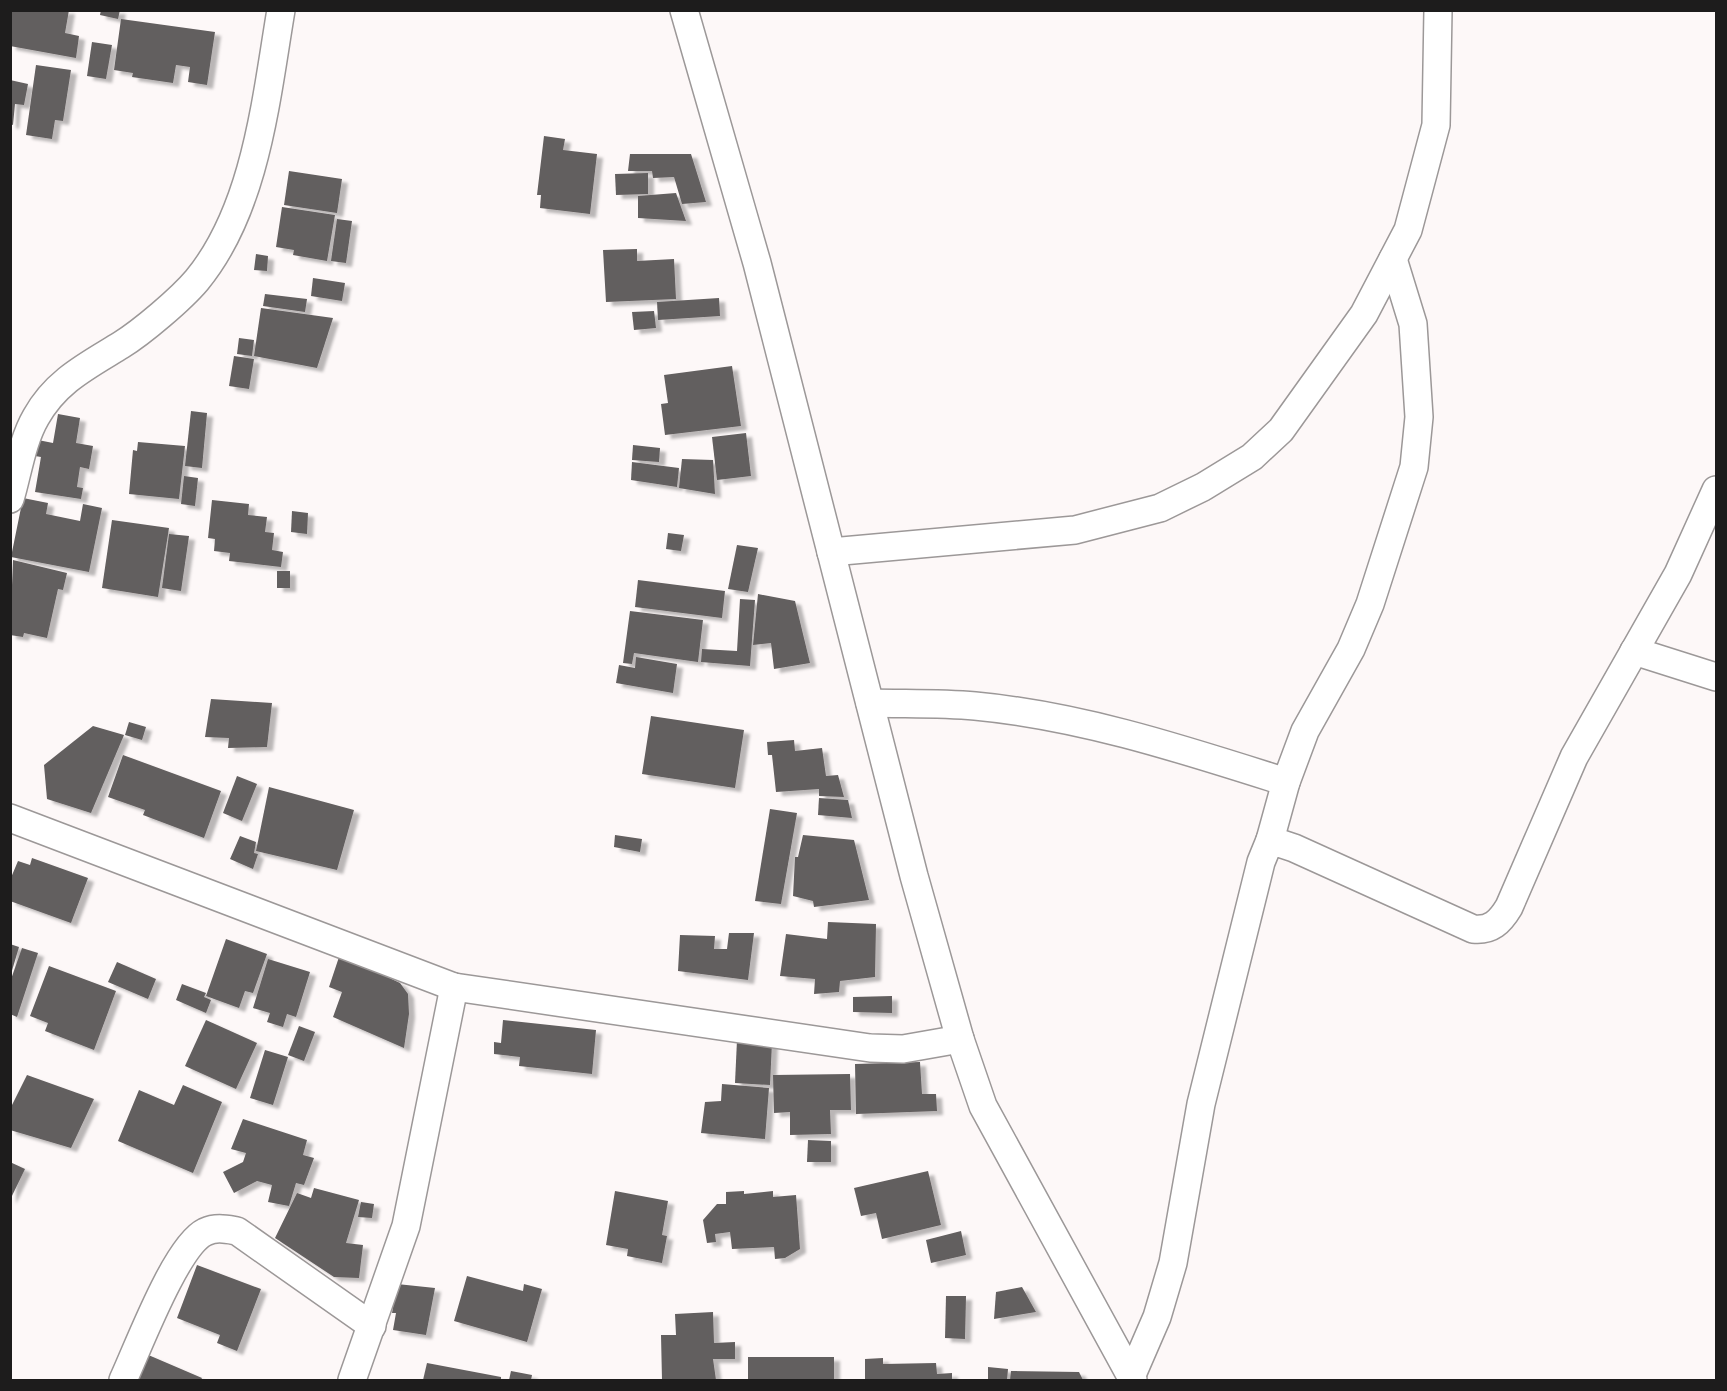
<svg xmlns="http://www.w3.org/2000/svg" width="1727" height="1391" font-family="'Varela Round',sans-serif">
  <defs>
    <filter id="shadow"><feDropShadow dx="6" dy="4" stdDeviation="1.5" flood-color="#0004"/></filter>
  </defs>
  <rect width="100%" height="100%" fill="#fdf8f8"/>
  <g fill="#625e5e" filter="url(#shadow)">
    <path d="M 11,10 L 69,10 L 65,33 L 79,36 L 76,58 L 10,46 Z"/>
    <path d="M 101,10 L 120,10 L 118,19 L 100,15 Z"/>
    <path d="M 121,19 L 215,32 L 207,85 L 188,82 L 190,67 L 176,65 L 173,83 L 132,77 L 133,73 L 114,70 Z"/>
    <path d="M 92,42 L 112,45 L 106,79 L 87,76 Z"/>
    <path d="M 36,65 L 71,70 L 63,121 L 55,120 L 52,139 L 26,135 Z"/>
    <path d="M 10,80 L 28,84 L 24,105 L 15,104 L 13,125 L 10,124 Z"/>
    <path d="M 544,136 L 565,139 L 563,150 L 597,154 L 590,214 L 540,208 L 541,195 L 537,195 Z"/>
    <path d="M 630,154 L 691,154 L 706,202 L 682,204 L 674,177 L 653,178 L 652,171 L 628,171 Z"/>
    <path d="M 289,171 L 342,179 L 337,213 L 284,205 Z"/>
    <path d="M 648,173 L 648,194 L 616,195 L 615,174 Z"/>
    <path d="M 676,193 L 686,221 L 638,218 L 638,196 Z"/>
    <path d="M 282,207 L 335,215 L 327,261 L 293,255 L 294,250 L 276,247 Z"/>
    <path d="M 337,219 L 352,221 L 346,263 L 331,261 Z"/>
    <path d="M 637,249 L 637,261 L 674,259 L 676,299 L 606,302 L 603,250 Z"/>
    <path d="M 256,254 L 268,256 L 267,271 L 254,270 Z"/>
    <path d="M 313,278 L 345,283 L 342,301 L 311,296 Z"/>
    <path d="M 265,294 L 307,299 L 305,312 L 263,306 Z"/>
    <path d="M 719,298 L 720,316 L 658,320 L 657,302 Z"/>
    <path d="M 261,308 L 333,318 L 317,368 L 254,356 Z"/>
    <path d="M 654,311 L 656,328 L 634,330 L 632,312 Z"/>
    <path d="M 239,338 L 254,340 L 252,356 L 237,354 Z"/>
    <path d="M 234,356 L 254,359 L 249,389 L 229,386 Z"/>
    <path d="M 732,366 L 741,426 L 665,435 L 661,404 L 668,403 L 664,375 Z"/>
    <path d="M 191,411 L 207,413 L 202,468 L 185,466 Z"/>
    <path d="M 58,414 L 80,418 L 76,443 L 93,446 L 89,469 L 80,467 L 77,487 L 83,488 L 81,499 L 35,492 L 41,457 L 35,456 L 38,440 L 53,443 Z"/>
    <path d="M 746,433 L 751,476 L 717,480 L 712,437 Z"/>
    <path d="M 138,442 L 185,446 L 179,499 L 129,494 L 133,450 L 137,451 Z"/>
    <path d="M 633,445 L 660,448 L 659,462 L 632,460 Z"/>
    <path d="M 682,459 L 713,460 L 715,494 L 679,488 Z"/>
    <path d="M 632,462 L 679,468 L 677,487 L 631,480 Z"/>
    <path d="M 184,476 L 198,478 L 195,506 L 181,504 Z"/>
    <path d="M 23,498 L 48,503 L 46,514 L 80,521 L 83,504 L 102,508 L 89,572 L 11,557 Z"/>
    <path d="M 212,500 L 249,504 L 248,515 L 267,517 L 265,532 L 274,533 L 272,550 L 283,552 L 281,567 L 229,561 L 230,553 L 214,551 L 215,539 L 208,538 Z"/>
    <path d="M 292,511 L 308,513 L 307,534 L 291,532 Z"/>
    <path d="M 112,520 L 169,528 L 158,597 L 102,588 Z"/>
    <path d="M 668,533 L 684,535 L 681,551 L 666,549 Z"/>
    <path d="M 169,534 L 189,536 L 181,591 L 162,588 Z"/>
    <path d="M 737,545 L 758,548 L 748,592 L 728,589 Z"/>
    <path d="M 13,560 L 67,573 L 63,590 L 58,589 L 47,638 L 24,633 L 23,637 L 10,635 Z"/>
    <rect x="277" y="571" width="13" height="17"/>
    <path d="M 638,580 L 725,591 L 722,618 L 635,607 Z"/>
    <path d="M 758,594 L 795,601 L 810,663 L 774,669 L 771,643 L 753,645 Z"/>
    <path d="M 740,599 L 755,600 L 750,666 L 701,662 L 702,649 L 737,651 Z"/>
    <path d="M 630,611 L 703,620 L 698,662 L 634,653 L 632,664 L 623,663 Z"/>
    <path d="M 636,657 L 677,664 L 673,693 L 616,683 L 619,665 L 635,668 Z"/>
    <path d="M 211,699 L 272,703 L 267,747 L 228,748 L 229,738 L 205,737 Z"/>
    <path d="M 651,716 L 744,730 L 735,788 L 642,774 Z"/>
    <path d="M 129,722 L 146,727 L 142,740 L 125,735 Z"/>
    <path d="M 93,726 L 124,735 L 91,813 L 47,799 L 44,765 Z"/>
    <path d="M 794,740 L 795,751 L 822,748 L 826,776 L 838,775 L 844,797 L 819,796 L 819,789 L 776,792 L 772,755 L 768,755 L 767,742 Z"/>
    <path d="M 123,755 L 221,791 L 204,838 L 143,815 L 145,810 L 108,797 Z"/>
    <path d="M 237,776 L 257,784 L 242,821 L 223,813 Z"/>
    <path d="M 269,787 L 354,810 L 337,870 L 256,851 Z"/>
    <path d="M 819,798 L 848,800 L 852,818 L 818,815 Z"/>
    <path d="M 770,809 L 797,813 L 781,904 L 755,901 Z"/>
    <path d="M 615,835 L 642,839 L 640,852 L 614,847 Z"/>
    <path d="M 803,835 L 854,840 L 869,900 L 814,907 L 813,901 L 793,896 L 795,857 L 798,857 Z"/>
    <path d="M 240,836 L 256,842 L 254,853 L 258,854 L 253,869 L 230,859 Z"/>
    <path d="M 32,858 L 88,878 L 71,923 L 10,901 L 10,880 L 18,861 L 30,865 Z"/>
    <path d="M 828,922 L 876,924 L 875,977 L 840,981 L 839,992 L 814,994 L 815,979 L 780,976 L 786,934 L 827,939 Z"/>
    <path d="M 729,933 L 754,933 L 748,980 L 678,971 L 680,935 L 715,936 L 714,949 L 727,949 Z"/>
    <path d="M 226,939 L 267,954 L 253,993 L 245,991 L 239,1008 L 206,996 Z"/>
    <path d="M 10,944 L 19,947 L 11,974 L 10,974 Z"/>
    <path d="M 22,948 L 38,953 L 17,1017 L 10,1014 L 10,982 Z"/>
    <path d="M 340,954 L 400,983 L 408,994 L 409,1014 L 404,1048 L 333,1017 L 342,992 L 329,987 Z"/>
    <path d="M 268,959 L 310,972 L 296,1017 L 287,1014 L 283,1027 L 267,1022 L 270,1013 L 253,1008 Z"/>
    <path d="M 117,962 L 156,979 L 148,999 L 108,982 Z"/>
    <path d="M 49,966 L 116,991 L 94,1050 L 45,1031 L 48,1023 L 30,1016 Z"/>
    <path d="M 182,984 L 206,993 L 204,997 L 211,1000 L 206,1013 L 176,1000 Z"/>
    <path d="M 892,996 L 892,1013 L 853,1012 L 853,997 Z"/>
    <path d="M 206,1020 L 257,1043 L 236,1089 L 185,1066 Z"/>
    <path d="M 503,1020 L 596,1030 L 592,1074 L 519,1066 L 520,1057 L 494,1054 L 494,1042 L 501,1043 Z"/>
    <path d="M 299,1026 L 315,1032 L 304,1061 L 288,1055 Z"/>
    <path d="M 737,1040 L 772,1042 L 770,1085 L 735,1083 Z"/>
    <path d="M 265,1050 L 288,1057 L 273,1105 L 250,1098 Z"/>
    <path d="M 920,1062 L 922,1094 L 936,1094 L 937,1111 L 856,1114 L 855,1064 Z"/>
    <path d="M 850,1074 L 851,1110 L 830,1110 L 831,1134 L 790,1135 L 790,1112 L 774,1113 L 773,1075 Z"/>
    <path d="M 27,1075 L 94,1099 L 71,1148 L 10,1130 L 10,1109 Z"/>
    <path d="M 722,1084 L 769,1088 L 765,1139 L 701,1133 L 705,1102 L 721,1101 Z"/>
    <path d="M 183,1085 L 222,1102 L 193,1173 L 118,1141 L 139,1090 L 174,1105 Z"/>
    <path d="M 243,1119 L 307,1140 L 303,1155 L 314,1158 L 304,1185 L 296,1183 L 289,1206 L 268,1202 L 272,1185 L 257,1181 L 234,1193 L 223,1172 L 243,1162 L 246,1153 L 231,1149 Z"/>
    <path d="M 808,1140 L 831,1141 L 831,1162 L 807,1162 Z"/>
    <path d="M 10,1162 L 25,1169 L 10,1200 Z"/>
    <path d="M 928,1171 L 941,1225 L 882,1239 L 876,1213 L 861,1216 L 854,1188 Z"/>
    <path d="M 314,1188 L 359,1200 L 346,1243 L 363,1245 L 359,1278 L 334,1277 L 275,1238 L 297,1193 L 311,1198 Z"/>
    <path d="M 615,1191 L 668,1201 L 662,1235 L 667,1236 L 662,1263 L 627,1256 L 628,1249 L 606,1245 Z"/>
    <path d="M 744,1191 L 744,1194 L 773,1191 L 773,1197 L 796,1195 L 800,1249 L 785,1258 L 775,1259 L 774,1247 L 732,1249 L 730,1232 L 715,1234 L 716,1242 L 707,1243 L 703,1220 L 717,1204 L 726,1204 L 726,1192 Z"/>
    <path d="M 361,1202 L 374,1204 L 372,1218 L 358,1217 Z"/>
    <path d="M 961,1231 L 966,1255 L 931,1263 L 926,1240 Z"/>
    <path d="M 197,1265 L 261,1289 L 237,1351 L 217,1343 L 220,1335 L 177,1318 Z"/>
    <path d="M 467,1276 L 523,1291 L 524,1284 L 542,1289 L 527,1342 L 454,1321 Z"/>
    <path d="M 397,1284 L 435,1288 L 426,1335 L 393,1330 L 396,1313 L 392,1313 Z"/>
    <path d="M 1022,1287 L 1036,1312 L 994,1319 L 996,1292 Z"/>
    <path d="M 946,1296 L 966,1296 L 965,1339 L 945,1338 Z"/>
    <path d="M 713,1312 L 714,1343 L 735,1342 L 735,1359 L 713,1359 L 716,1380 L 662,1380 L 661,1335 L 676,1335 L 675,1314 Z"/>
    <path d="M 146,1354 L 202,1378 L 201,1380 L 135,1380 Z"/>
    <rect x="748" y="1357" width="86" height="23"/>
    <path d="M 883,1358 L 883,1364 L 936,1363 L 937,1374 L 952,1373 L 952,1380 L 865,1380 L 865,1359 Z"/>
    <path d="M 427,1363 L 501,1377 L 501,1380 L 423,1380 Z"/>
    <path d="M 988,1367 L 1008,1369 L 1007,1380 L 988,1380 Z"/>
    <path d="M 511,1371 L 532,1375 L 531,1380 L 509,1380 Z"/>
    <path d="M 1011,1371 L 1079,1372 L 1083,1380 L 1010,1380 Z"/>
  </g>
  <g fill="none" stroke-linecap="round" stroke-linejoin="round">
    <defs>
      <g id="street">
        <path d="M 684,10 L 757,263 L 914,876 L 960,1039 L 983,1106 L 1133,1380"/>
        <path d="M 10,499 C 18,472 22,441 36,417 C 56,381 87,366 121,345 C 142,332 181,299 197,280 C 256,208 266,99 281,10"/>
        <path d="M 831,552 L 1075,530 L 1160,508 L 1203,487 L 1252,457 L 1281,430 L 1364,314 L 1408,230 L 1436,125 L 1438,10"/>
        <path d="M 1634,651 L 1716,677"/>
        <path d="M 870,703 C 905,704 941,703 975,706 C 1082,716 1185,750 1286,782"/>
        <path d="M 10,818 L 454,987 L 870,1048 L 903,1049 L 960,1039"/>
        <path d="M 1270,840 L 1286,782 L 1305,731 L 1351,649 L 1370,604 L 1414,467 L 1419,417 L 1413,324 L 1393,259"/>
        <path d="M 1131,1377 L 1157,1317 L 1173,1263 L 1201,1104 L 1261,862 L 1270,840 L 1294,848 L 1473,929 C 1491,931 1500,922 1509,907 L 1574,757 L 1678,574 L 1716,490"/>
        <path d="M 123,1380 C 138,1348 176,1246 205,1232 C 216,1227 225,1229 237,1231 L 372,1326"/>
        <path d="M 352,1380 L 406,1226 L 454,987"/>
      </g>
    </defs>
    <use href="#street" stroke="#9c9898" stroke-width="30"/>
    <use href="#street" stroke="#fff" stroke-width="27"/>
  </g>
  <rect width="1727" height="1391" fill="none" stroke="#1d1c1c" stroke-width="24"/>
</svg>
